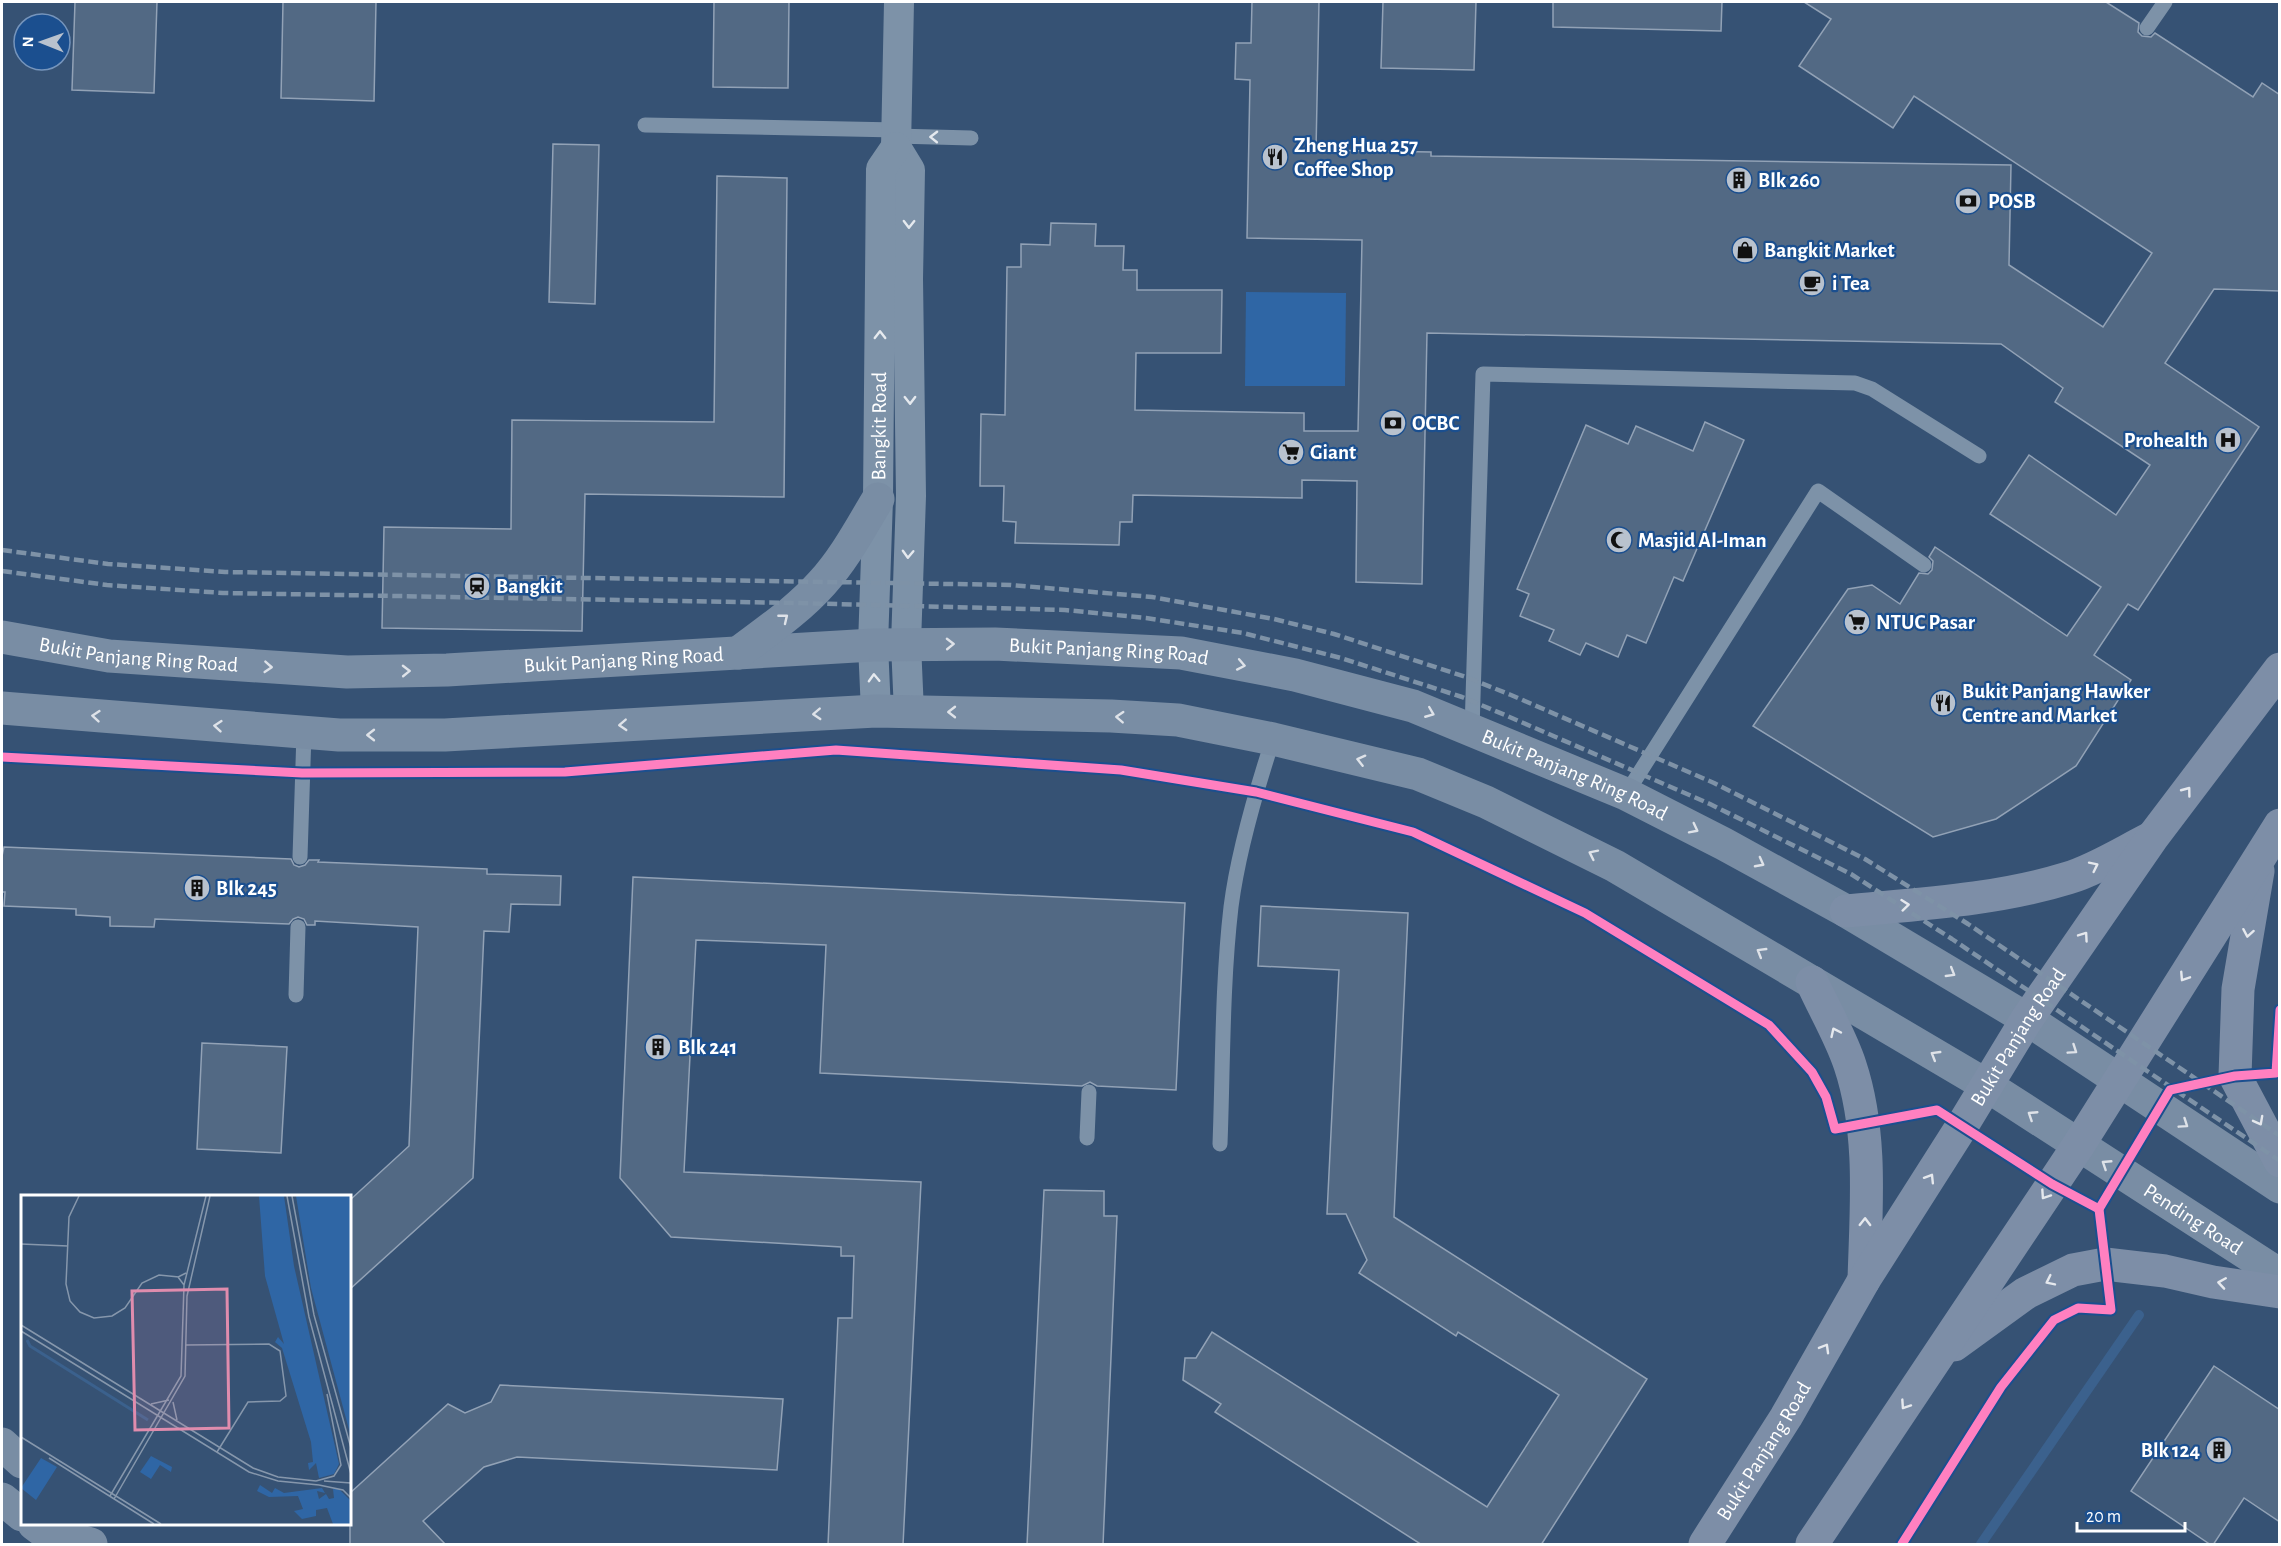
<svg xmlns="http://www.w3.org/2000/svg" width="2281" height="1546" font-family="'Alegreya Sans',sans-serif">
  <rect width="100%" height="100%" fill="#365274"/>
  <path fill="#2f66a5" d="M 1246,292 L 1346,293 L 1345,386 L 1245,386 Z"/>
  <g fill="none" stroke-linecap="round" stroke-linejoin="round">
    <path stroke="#3b618d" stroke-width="10" d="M 1981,1544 L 2139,1315"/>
  </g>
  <g fill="#526984" stroke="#92a2b6" stroke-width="1.5">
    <path d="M 75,2 L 157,2 L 154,93 L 72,90 Z"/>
    <path d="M 283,2 L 376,2 L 374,101 L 281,98 Z"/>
    <path d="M 714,2 L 789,2 L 788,88 L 713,87 Z"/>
    <path d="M 1252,2 L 1319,2 L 1316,150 L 1431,152 L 1431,156 L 2011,165 L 2009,265 L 2103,327 L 2152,253 L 1914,96 L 1893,128 L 1799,66 L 1831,19 L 1804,2 L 2106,2 L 2139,23 L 2138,32 L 2142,36 L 2151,37 L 2155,33 L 2253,97 L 2262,83 L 2280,95 L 2280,291 L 2214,289 L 2165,363 L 2259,427 L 2138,610 L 2128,604 L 2094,655 L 2131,680 L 2076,766 L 1996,819 L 1933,837 L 1753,726 L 1848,589 L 1872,585 L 1900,604 L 1919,573 L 1928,574 L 1932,570 L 1933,561 L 1929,557 L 1935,547 L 2067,636 L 2101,587 L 1990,514 L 2029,455 L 2116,515 L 2150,465 L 2055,402 L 2063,388 L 2001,344 L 1427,333 L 1422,584 L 1356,582 L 1357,481 L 1302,480 L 1302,498 L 1133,495 L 1132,522 L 1120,522 L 1119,545 L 1015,543 L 1016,522 L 1003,521 L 1004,486 L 980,486 L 981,414 L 1005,415 L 1007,267 L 1021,267 L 1021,244 L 1050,245 L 1051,223 L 1096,224 L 1095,246 L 1124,246 L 1123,270 L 1137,270 L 1137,290 L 1222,290 L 1221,353 L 1136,353 L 1135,410 L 1304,413 L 1304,431 L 1358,431 L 1362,240 L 1247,238 L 1250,80 L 1235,79 L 1236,43 L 1251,43 Z"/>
    <path d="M 1383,2 L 1476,2 L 1474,70 L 1381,68 Z"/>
    <path d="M 1553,2 L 1722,2 L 1721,31 L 1553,27 Z"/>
    <path d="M 553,144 L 599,145 L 595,304 L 549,302 Z"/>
    <path d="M 717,176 L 787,178 L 784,497 L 585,494 L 582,631 L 382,628 L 384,527 L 511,529 L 512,420 L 714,422 Z"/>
    <path d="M 1705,422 L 1744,440 L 1683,581 L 1674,577 L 1646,643 L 1627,635 L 1618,657 L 1586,643 L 1580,655 L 1549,641 L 1554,630 L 1520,616 L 1529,594 L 1517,589 L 1586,425 L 1628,444 L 1636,426 L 1693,451 Z"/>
    <path d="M 4,847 L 291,859 L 294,865 L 299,867 L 305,865 L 309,860 L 319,860 L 318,862 L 487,869 L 487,874 L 561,876 L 560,905 L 511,904 L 509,932 L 484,931 L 473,1178 L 350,1289 L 350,1200 L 409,1146 L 418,927 L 315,921 L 315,925 L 307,925 L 304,919 L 298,917 L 293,919 L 289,924 L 155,919 L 154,927 L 110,926 L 110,917 L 76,915 L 76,909 L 4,906 L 5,892 L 2,892 L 2,856 Z"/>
    <path d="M 633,877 L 1185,903 L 1176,1090 L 1097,1086 L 1090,1082 L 1082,1086 L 820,1073 L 826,945 L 696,940 L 684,1172 L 921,1182 L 903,1545 L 828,1545 L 838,1318 L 852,1318 L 854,1256 L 841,1256 L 841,1247 L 671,1237 L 620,1178 Z"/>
    <path d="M 1261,906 L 1408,913 L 1394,1217 L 1647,1379 L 1541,1545 L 1422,1545 L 1215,1412 L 1221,1404 L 1183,1380 L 1185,1358 L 1196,1358 L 1212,1332 L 1487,1507 L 1559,1395 L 1458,1332 L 1456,1336 L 1359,1273 L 1367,1260 L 1346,1214 L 1327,1214 L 1339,970 L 1258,966 Z"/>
    <path d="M 202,1043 L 287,1047 L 281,1153 L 197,1149 Z"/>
    <path d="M 1044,1190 L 1104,1191 L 1104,1216 L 1117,1216 L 1103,1545 L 1027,1545 Z"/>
    <path d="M 2214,1366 L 2280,1410 L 2280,1522 L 2244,1498 L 2213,1545 L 2211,1545 L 2131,1491 Z"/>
    <path d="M 500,1385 L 783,1399 L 777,1470 L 517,1457 L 484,1467 L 423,1521 L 446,1545 L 350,1545 L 350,1493 L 448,1404 L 465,1413 L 491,1402 Z"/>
  </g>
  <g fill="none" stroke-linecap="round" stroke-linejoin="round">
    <g stroke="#7d92a8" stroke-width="15">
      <path d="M 2147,28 L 2165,2"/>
      <path d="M 645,125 L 897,130"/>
      <path d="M 896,136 L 971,138"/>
      <path d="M 1472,730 L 1483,374 L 1855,383 L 1872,389 L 1979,456"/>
      <path d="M 1626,794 L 1818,491 L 1924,565"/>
      <path d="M 300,857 L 304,733"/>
      <path d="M 296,995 L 298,927"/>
      <path d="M 1087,1138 L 1089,1092"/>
      <path d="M 1220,1144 C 1223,1065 1222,985 1231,907 C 1238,852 1256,791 1273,739"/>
    </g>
    <g stroke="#7d92a8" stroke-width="30">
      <path d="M 899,2 L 896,147 L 910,170 L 908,279 L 911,496 L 906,644 L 909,712"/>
      <path id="s1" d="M 876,711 L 873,645 L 878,499 L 881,169 L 896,147"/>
    </g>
    <g stroke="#798da4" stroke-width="33">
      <path id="s2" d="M 2,637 L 109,656 L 347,672 L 447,670 L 873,645 L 995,644 L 1181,653 L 1295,675 L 1413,706 L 1626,794 L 1724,844 L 1846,911 L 2027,1019 L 2280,1187"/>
      <path d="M 738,653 C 767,631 798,610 822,583 C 845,558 861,527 878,499"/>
      <path id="s3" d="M 2,708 L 339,735 L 445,735 L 876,711 L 1111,716 L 1178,720 L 1273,739 L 1418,774 L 1486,802 L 1615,866 L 1986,1085 L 2280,1275"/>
      <path d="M 2,1444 L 22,1462"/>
      <path d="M 2,1499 L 22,1515"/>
      <path d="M 34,1524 L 42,1530 L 91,1544"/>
    </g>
    <g stroke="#7d8ea7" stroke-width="33">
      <path d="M 2258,871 L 2238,989 L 2235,1076 L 2280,1161"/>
      <path d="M 1846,911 C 1920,904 1997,900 2068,878 C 2095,870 2125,851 2151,838"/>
      <path d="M 1812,982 C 1824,1009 1841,1037 1850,1065 C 1873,1134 1866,1209 1864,1280"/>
      <path d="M 1954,1345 L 2026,1293 L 2073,1270 L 2105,1264 L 2165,1271 L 2213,1282 L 2280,1292"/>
      <path id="s4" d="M 1705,1544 L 1786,1417 L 1864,1280 L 1962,1126 L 2027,1019 L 2152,838 L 2280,669"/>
      <path d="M 1812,1544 L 2078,1146 L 2280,825"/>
    </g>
    <g stroke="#7e92a7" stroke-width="4.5" stroke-dasharray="10 4.5" stroke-linecap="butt">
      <path d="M 2,550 L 108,564 L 225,572 L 1011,585 L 1152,597 L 1274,619 L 1334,634 L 1466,677 L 1511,695 L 1714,783 L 1865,859 L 1968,924 L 2280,1136"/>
      <path d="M 2,571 L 107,585 L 223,593 L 797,603 L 1065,610 L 1146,618 L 1243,633 L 1341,658 L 1462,697 L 1505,715 L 1710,804 L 1851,874 L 1952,939 L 2280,1161"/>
    </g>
    <defs>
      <g id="cycleway">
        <path d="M 2,757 L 302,773 L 565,772 L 836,750 L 1121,770 L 1256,792 L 1413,832 L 1585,913 L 1769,1025 L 1812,1072 L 1826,1097 L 1835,1129 L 1937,1110 L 2052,1184 L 2099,1209"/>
        <path d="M 1902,1544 L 2001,1387 L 2054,1320 L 2078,1308 L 2111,1310 L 2099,1209 L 2170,1090 L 2235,1076 L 2276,1073 L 2280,1010"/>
      </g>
    </defs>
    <use href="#cycleway" stroke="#1b4f8f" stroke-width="13"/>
    <use href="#cycleway" stroke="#ff80c0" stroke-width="9"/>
  </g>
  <defs><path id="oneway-chevron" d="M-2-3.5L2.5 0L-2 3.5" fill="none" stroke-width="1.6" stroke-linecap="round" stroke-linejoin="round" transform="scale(1.5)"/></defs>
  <g stroke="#e5e9ee">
    <use href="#oneway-chevron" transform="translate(934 137) rotate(-179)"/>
    <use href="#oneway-chevron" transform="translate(909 224) rotate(91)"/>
    <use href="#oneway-chevron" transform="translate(880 335) rotate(-90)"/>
    <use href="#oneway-chevron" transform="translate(910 400) rotate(89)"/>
    <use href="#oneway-chevron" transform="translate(908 554) rotate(92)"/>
    <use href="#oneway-chevron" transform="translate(874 678) rotate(-92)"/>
  </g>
  <g stroke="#dee2e8">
    <use href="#oneway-chevron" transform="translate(784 618) rotate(-39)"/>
    <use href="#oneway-chevron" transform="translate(950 644) rotate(-1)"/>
    <use href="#oneway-chevron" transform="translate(1241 665) rotate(11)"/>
    <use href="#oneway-chevron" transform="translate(268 667) rotate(4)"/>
    <use href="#oneway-chevron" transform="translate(406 671) rotate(-1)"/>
    <use href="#oneway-chevron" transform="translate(952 712) rotate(-180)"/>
    <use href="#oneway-chevron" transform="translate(1430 713) rotate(22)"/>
    <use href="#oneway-chevron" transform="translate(817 714) rotate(177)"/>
    <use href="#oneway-chevron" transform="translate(96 716) rotate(-175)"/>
    <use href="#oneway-chevron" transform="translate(1120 717) rotate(-177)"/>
    <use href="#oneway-chevron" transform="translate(623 725) rotate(177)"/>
    <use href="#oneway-chevron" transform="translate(218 726) rotate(-175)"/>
    <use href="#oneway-chevron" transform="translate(371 735) rotate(180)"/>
    <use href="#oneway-chevron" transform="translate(1361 760) rotate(-166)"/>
    <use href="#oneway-chevron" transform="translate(1694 829) rotate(27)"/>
    <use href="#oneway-chevron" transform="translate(1593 854) rotate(-154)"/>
    <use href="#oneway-chevron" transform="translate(1760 863) rotate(28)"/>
    <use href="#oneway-chevron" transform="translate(1761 952) rotate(-149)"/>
    <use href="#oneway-chevron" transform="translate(1951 973) rotate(31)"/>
    <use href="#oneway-chevron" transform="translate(2073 1050) rotate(34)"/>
    <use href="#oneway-chevron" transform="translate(1935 1055) rotate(-149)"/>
    <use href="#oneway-chevron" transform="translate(2032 1115) rotate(-147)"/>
    <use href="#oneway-chevron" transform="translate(2184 1124) rotate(34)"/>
    <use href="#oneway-chevron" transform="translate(2106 1164) rotate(-147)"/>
  </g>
  <g stroke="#e5e8ed">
    <use href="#oneway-chevron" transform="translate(2187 791) rotate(-53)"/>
    <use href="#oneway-chevron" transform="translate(2094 866) rotate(-26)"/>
    <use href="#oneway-chevron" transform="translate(1905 905) rotate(-6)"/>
    <use href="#oneway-chevron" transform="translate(2248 933) rotate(100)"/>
    <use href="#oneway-chevron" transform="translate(2084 936) rotate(-55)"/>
    <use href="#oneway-chevron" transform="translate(2184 977) rotate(123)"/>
    <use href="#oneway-chevron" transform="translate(1835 1032) rotate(-115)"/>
    <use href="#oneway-chevron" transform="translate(2259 1121) rotate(62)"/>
    <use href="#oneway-chevron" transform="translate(1930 1178) rotate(-58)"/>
    <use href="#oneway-chevron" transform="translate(2045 1195) rotate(124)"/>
    <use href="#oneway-chevron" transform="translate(1865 1222) rotate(-89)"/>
    <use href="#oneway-chevron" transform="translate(2050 1281) rotate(154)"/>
    <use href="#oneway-chevron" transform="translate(2222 1283) rotate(-171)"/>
    <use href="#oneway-chevron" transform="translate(1825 1348) rotate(-60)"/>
    <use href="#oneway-chevron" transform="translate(1905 1405) rotate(124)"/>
  </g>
  <defs>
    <symbol id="restaurant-disc" viewBox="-11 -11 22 22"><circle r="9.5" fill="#b9c2ce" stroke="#1b4f8f"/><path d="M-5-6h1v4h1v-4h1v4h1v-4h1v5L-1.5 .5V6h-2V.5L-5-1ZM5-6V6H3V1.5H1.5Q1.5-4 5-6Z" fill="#111"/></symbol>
    <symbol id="building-disc" viewBox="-11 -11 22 22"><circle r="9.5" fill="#b9c2ce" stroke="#1b4f8f"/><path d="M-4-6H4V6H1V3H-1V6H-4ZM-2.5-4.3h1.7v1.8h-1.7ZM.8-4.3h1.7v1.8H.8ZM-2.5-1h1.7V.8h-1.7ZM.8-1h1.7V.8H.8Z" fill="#111"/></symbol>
    <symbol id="bank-disc" viewBox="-11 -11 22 22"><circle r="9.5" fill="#b9c2ce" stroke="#1b4f8f"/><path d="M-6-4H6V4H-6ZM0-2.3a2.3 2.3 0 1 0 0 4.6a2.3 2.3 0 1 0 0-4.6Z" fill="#111"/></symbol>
    <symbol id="shop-disc" viewBox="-11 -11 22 22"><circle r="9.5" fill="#b9c2ce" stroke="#1b4f8f"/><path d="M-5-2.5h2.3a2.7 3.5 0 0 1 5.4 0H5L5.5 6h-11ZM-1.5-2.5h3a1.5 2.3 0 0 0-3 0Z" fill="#111"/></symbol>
    <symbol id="cafe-disc" viewBox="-11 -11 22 22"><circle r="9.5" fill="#b9c2ce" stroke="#1b4f8f"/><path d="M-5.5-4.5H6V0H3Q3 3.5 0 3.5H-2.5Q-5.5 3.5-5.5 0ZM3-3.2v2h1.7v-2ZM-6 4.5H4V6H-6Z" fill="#111"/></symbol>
    <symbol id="hospital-disc" viewBox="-11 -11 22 22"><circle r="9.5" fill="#b9c2ce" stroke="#1b4f8f"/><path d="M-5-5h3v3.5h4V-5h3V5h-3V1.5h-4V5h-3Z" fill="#111"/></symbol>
    <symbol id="supermarket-disc" viewBox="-11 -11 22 22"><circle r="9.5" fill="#b9c2ce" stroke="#1b4f8f"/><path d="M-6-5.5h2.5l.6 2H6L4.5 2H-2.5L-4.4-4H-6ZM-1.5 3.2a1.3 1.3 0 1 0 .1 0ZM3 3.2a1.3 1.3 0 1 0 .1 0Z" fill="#111"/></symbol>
    <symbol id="mosque-disc" viewBox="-11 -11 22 22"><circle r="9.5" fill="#b9c2ce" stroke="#1b4f8f"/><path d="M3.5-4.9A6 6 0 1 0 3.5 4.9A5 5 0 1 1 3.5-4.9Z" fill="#111"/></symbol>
    <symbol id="station-disc" viewBox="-11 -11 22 22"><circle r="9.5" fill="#b9c2ce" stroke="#1b4f8f"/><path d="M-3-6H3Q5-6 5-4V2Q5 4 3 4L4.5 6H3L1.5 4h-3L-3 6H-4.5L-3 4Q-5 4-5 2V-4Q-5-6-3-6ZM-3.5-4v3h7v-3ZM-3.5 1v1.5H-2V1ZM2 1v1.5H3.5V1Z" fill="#111"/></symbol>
  </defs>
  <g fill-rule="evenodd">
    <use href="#restaurant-disc" x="1260" y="142" width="30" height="30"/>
    <use href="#building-disc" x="1724" y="165" width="30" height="30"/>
    <use href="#bank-disc" x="1953" y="186" width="30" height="30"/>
    <use href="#shop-disc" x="1730" y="235" width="30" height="30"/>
    <use href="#cafe-disc" x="1797" y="268" width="30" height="30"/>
    <use href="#bank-disc" x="1378" y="408" width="30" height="30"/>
    <use href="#hospital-disc" x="2213" y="425" width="30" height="30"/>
    <use href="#supermarket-disc" x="1276" y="437" width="30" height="30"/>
    <use href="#mosque-disc" x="1604" y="525" width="30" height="30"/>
    <use href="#station-disc" x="462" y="571" width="30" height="30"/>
    <use href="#supermarket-disc" x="1842" y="607" width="30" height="30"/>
    <use href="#restaurant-disc" x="1928" y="688" width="30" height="30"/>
    <use href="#building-disc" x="182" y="873" width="30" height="30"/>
    <use href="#building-disc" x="643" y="1032" width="30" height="30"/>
    <use href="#building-disc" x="2204" y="1435" width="30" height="30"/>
  </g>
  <g text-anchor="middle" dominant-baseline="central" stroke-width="4.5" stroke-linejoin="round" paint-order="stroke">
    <g font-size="21" font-weight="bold" fill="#fff" stroke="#1b4f8f" text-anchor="start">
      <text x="1294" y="145">Zheng Hua 257<tspan x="1294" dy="24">Coffee Shop</tspan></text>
      <text x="1758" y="180">Blk 260</text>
      <text x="1988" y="201">POSB</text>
      <text x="1764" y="250">Bangkit Market</text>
      <text x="1832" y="283">i Tea</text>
      <text x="1412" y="423">OCBC</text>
      <text x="2208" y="440" text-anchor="end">Prohealth</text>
      <text x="1310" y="452">Giant</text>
      <text x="1638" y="540">Masjid Al-Iman</text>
      <text x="496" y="586">Bangkit</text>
      <text x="1876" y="622">NTUC Pasar</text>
      <text x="1962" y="691">Bukit Panjang Hawker<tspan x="1962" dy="24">Centre and Market</tspan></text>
      <text x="216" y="888">Blk 245</text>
      <text x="678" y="1047">Blk 241</text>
      <text x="2200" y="1450" text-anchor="end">Blk 124</text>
    </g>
    <g font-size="21" fill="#fff" stroke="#1b4f8f">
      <text stroke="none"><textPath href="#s1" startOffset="285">Bangkit Road</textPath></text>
      <text stroke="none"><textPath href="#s2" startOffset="1110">Bukit Panjang Ring Road</textPath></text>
      <text stroke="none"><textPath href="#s2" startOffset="138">Bukit Panjang Ring Road</textPath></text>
      <text stroke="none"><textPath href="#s2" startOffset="624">Bukit Panjang Ring Road</textPath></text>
      <text stroke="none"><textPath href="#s2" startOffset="1596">Bukit Panjang Ring Road</textPath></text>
      <text stroke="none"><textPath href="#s4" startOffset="596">Bukit Panjang Road</textPath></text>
      <text stroke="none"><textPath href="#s3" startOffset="2319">Pending Road</textPath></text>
      <text stroke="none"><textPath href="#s4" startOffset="110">Bukit Panjang Road</textPath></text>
    </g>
  </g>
  <g transform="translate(21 1195)">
    <rect width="330" height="330" fill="#365274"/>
    <path d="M 238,1 L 263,1 L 273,71 L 318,269 L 313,279 L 298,283 L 295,268 L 288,275 L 287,268 L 292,267 L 290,247 L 261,153 L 254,147 L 257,142 L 263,149 L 244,81 ZM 275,1 L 330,1 L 330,242 L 290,93 ZM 130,261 L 151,272 L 150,277 L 139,270 L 130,284 L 119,277 ZM 20,263 L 36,272 L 15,305 L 0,293 ZM 239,290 L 251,298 L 254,293 L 263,298 L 301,293 L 304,298 L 296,296 L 298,304 L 305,299 L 308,304 L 313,303 L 312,294 L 318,294 L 330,306 L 330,329 L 312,329 L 306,313 L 295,315 L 295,321 L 281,324 L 273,316 L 282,314 L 277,301 L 248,302 L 236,296 Z" fill="#2f66a5"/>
    <path fill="none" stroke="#3b618d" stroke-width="3" d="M 6,145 L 9,151 L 127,225"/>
    <path fill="none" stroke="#8697ac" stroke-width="1.5" d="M 58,1 L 48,22 L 45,89 L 49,106 L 59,117 L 73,123 L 91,121 L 104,113 L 121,88 L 138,80 L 158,82M 266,1 L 288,122 L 330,279M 271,1 L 293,120 L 330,253M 0,49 L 47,51M 163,90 L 157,82 L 165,78M 0,130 L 232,273 L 257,282 L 295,286M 0,136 L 228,277 L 257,286 L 298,290M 165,150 L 248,149 L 259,156 L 265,201 L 259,206 L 227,207 L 196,257M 152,207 L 156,225M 130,209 L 148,205M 0,242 L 140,329M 28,263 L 133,329M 295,286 L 313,281 L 320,270 L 306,199M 303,286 L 330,288M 298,290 L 322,295 L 330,303M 89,301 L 160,181 L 163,90 L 185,1M 93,304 L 164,181 L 166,101 L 189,1"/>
    <path fill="#e08cad" fill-opacity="0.15" stroke="#e08cad" stroke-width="3" d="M 206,94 L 208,233 L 114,235 L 111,96 Z"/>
    <rect width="330" height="330" fill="none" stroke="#fff" stroke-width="3"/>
  </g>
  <rect width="2281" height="1546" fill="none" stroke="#ffffff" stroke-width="6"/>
  <g transform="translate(42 42) rotate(271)"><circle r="28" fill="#1b4f8f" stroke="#7695bc" stroke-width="1.5"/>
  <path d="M0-4.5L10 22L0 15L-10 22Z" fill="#b9c2ce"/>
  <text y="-9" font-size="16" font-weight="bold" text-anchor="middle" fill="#ffffff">N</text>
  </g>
  <path d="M2077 1522v9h108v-9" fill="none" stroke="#ffffff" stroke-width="3"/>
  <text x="2086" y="1522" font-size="18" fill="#ffffff" stroke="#1b4f8f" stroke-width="4.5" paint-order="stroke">20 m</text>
</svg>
